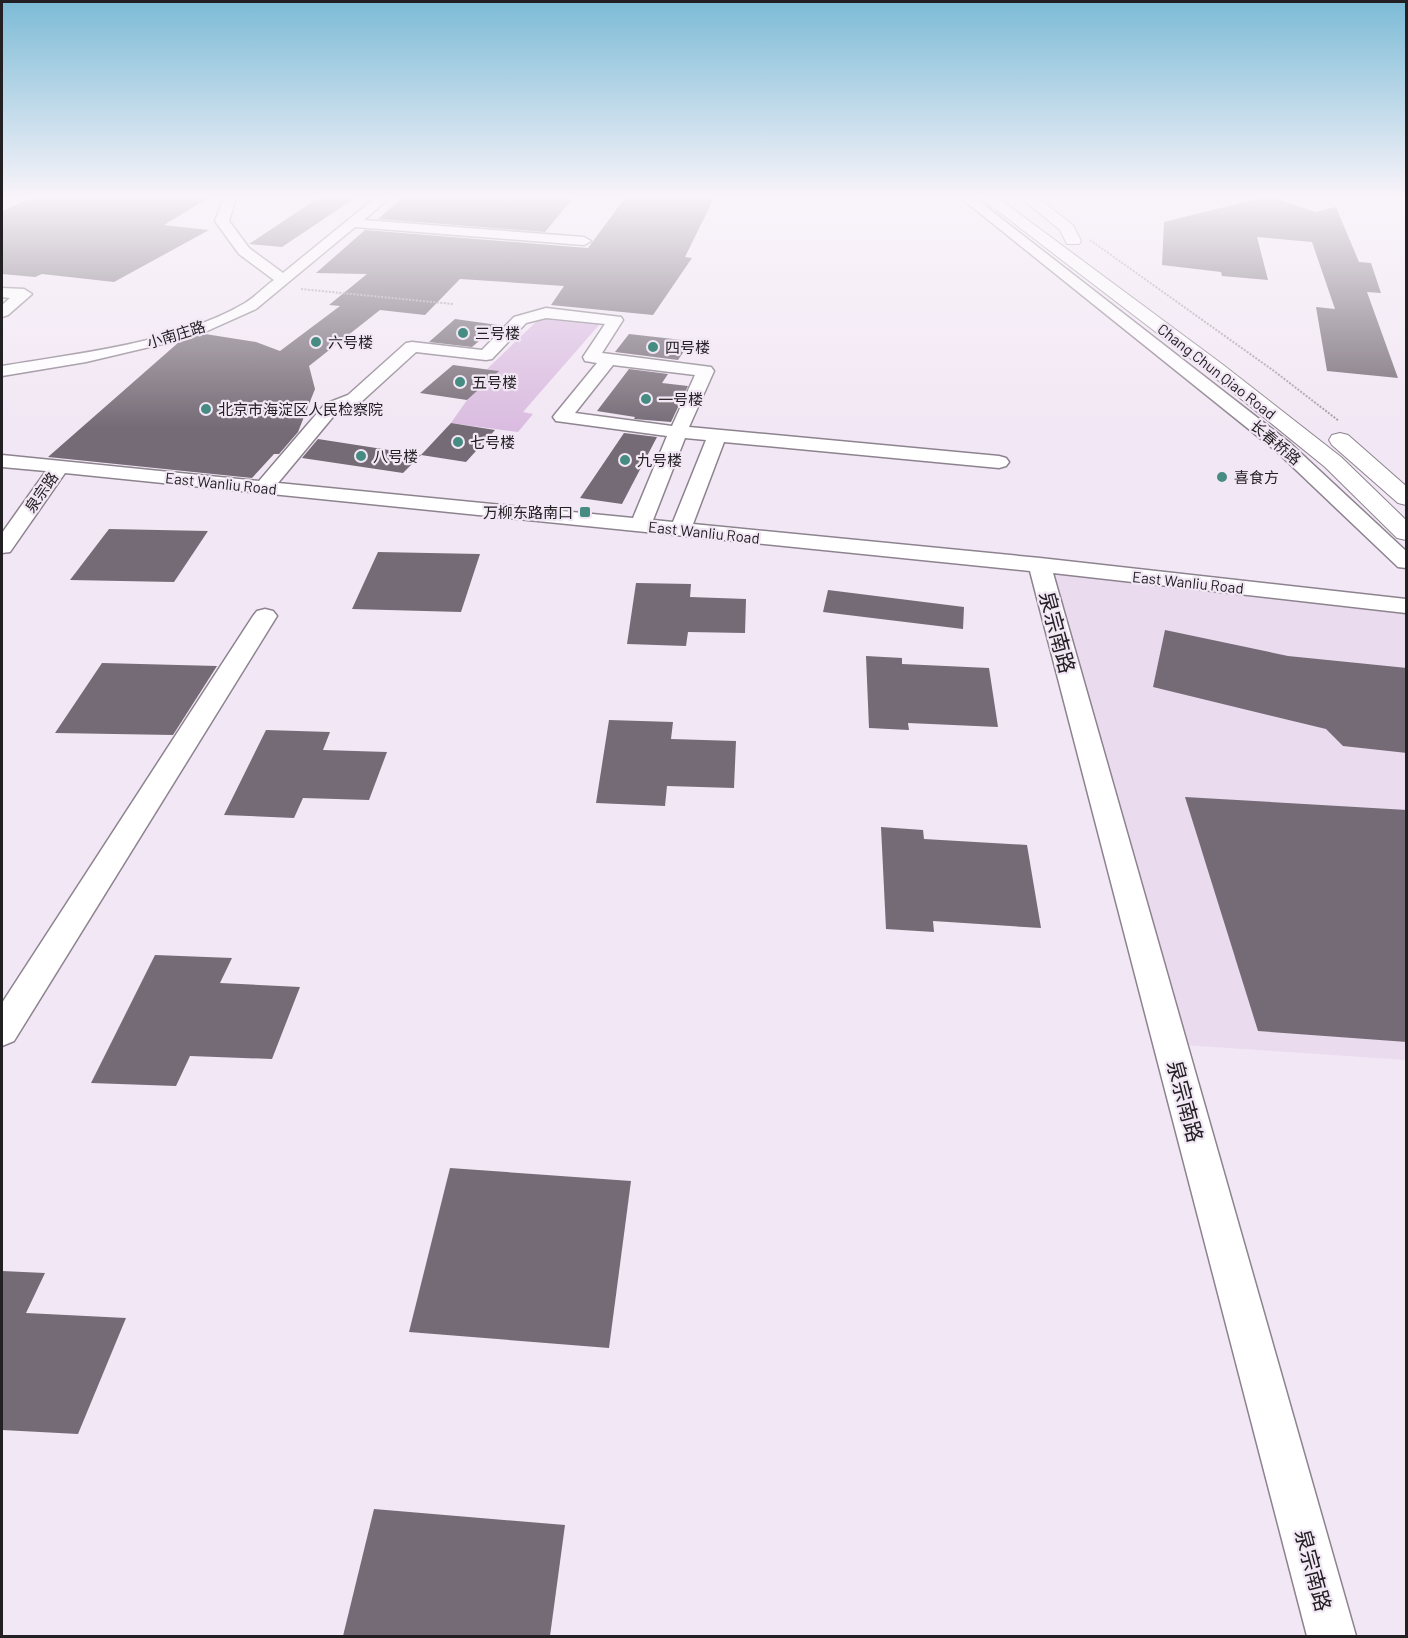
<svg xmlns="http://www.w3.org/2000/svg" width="1408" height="1638" font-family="Barlow,'Noto Sans SC',sans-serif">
  <rect width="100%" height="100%" fill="#f2e7f4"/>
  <path fill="#ebdbee" d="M 1040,565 L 1406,606 L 1406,1060 L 1170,1044 Z"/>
  <path fill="#dabce0" d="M 539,319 L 599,325 L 523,412 L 533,414 L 518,432 L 451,423 L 467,400 L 498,371 L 487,369 Z"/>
  <g fill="#756b76">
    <path d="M 31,198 L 208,198 L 164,225 L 209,230 L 114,282 L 42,274 L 35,277 L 2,274 L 2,211 Z"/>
    <path d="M 318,198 L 355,198 L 282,247 L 249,244 Z"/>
    <path d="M 402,198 L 573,198 L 545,232 L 378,219 Z"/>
    <path d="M 625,198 L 714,198 L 685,257 L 692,258 L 653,315 L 551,305 L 564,286 L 460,279 L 425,315 L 380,310 L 309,366 L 315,389 L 298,432 L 279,454 L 274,454 L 252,478 L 48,457 L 179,342 L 205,334 L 256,342 L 280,351 L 340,306 L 329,305 L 367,274 L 316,273 L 365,230 L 588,248 Z"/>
    <path d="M 1261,198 L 1275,198 L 1315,212 L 1336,207 L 1359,262 L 1371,263 L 1381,293 L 1367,292 L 1398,378 L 1327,371 L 1316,307 L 1335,309 L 1312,242 L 1257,237 L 1268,280 L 1222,276 L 1221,272 L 1162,265 L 1164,222 Z"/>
    <path d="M 455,319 L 498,325 L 472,347 L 429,342 Z"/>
    <path d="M 629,334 L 691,341 L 678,360 L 615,352 Z"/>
    <path d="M 453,365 L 499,371 L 467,400 L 420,393 Z"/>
    <path d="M 629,369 L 668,374 L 662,383 L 688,386 L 671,422 L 634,419 L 635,417 L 597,411 Z"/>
    <path d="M 451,423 L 495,430 L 466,462 L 421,455 Z"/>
    <path d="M 624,433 L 657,437 L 622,504 L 580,498 Z"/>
    <path d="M 318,439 L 421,455 L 403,473 L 302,458 Z"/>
    <path d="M 109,529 L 208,531 L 174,582 L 70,580 Z"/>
    <path d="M 378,552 L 480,554 L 461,612 L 352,609 Z"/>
    <path d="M 636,583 L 691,584 L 690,597 L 746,599 L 745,633 L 688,632 L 686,646 L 627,644 Z"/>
    <path d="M 828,590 L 964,607 L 963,629 L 823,612 Z"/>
    <path d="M 1165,630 L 1288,656 L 1407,668 L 1407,753 L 1343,746 L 1326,729 L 1153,687 Z"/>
    <path d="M 866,656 L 902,658 L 902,664 L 989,668 L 998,727 L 908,723 L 909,730 L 869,728 Z"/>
    <path d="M 102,663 L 217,666 L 173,735 L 55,733 Z"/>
    <path d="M 609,720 L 673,722 L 671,739 L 736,741 L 734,788 L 667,786 L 665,806 L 596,803 Z"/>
    <path d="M 266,730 L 330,732 L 323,750 L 387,752 L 369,800 L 303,798 L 294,818 L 224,815 Z"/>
    <path d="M 1185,797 L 1407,810 L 1407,1042 L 1258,1031 Z"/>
    <path d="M 881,827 L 923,830 L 924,839 L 1027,845 L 1041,928 L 933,921 L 934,932 L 886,929 Z"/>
    <path d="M 155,955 L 232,958 L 220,983 L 300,987 L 272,1059 L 190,1056 L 176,1086 L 91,1083 Z"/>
    <path d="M 450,1168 L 631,1181 L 609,1348 L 409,1332 Z"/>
    <path d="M 2,1271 L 45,1273 L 26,1313 L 126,1318 L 78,1434 L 2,1430 Z"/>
    <path d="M 374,1509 L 565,1525 L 550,1636 L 343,1636 Z"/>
  </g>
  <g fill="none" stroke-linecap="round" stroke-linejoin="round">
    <defs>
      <g id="minor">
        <path d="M 224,198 L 236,198 L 229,221 L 249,248 L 283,273 L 375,198 L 389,198 L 364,220 L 584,237 L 591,241 L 584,245 L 355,227 L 256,309 L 196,336 L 86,362 L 2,376 L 2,366 C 79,353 177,343 245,303 C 255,297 264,287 274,280 L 239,254 L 215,221 Z"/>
        <path d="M 961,198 L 975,198 L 1290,443 L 1406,551 L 1406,568 L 1398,567 L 1276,451 Z"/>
        <path d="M 2,288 L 24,289 L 32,294 L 8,315 L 2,317 L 2,305 L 10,298 L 2,297 Z"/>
        <path d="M 546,308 L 621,317 L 623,320 L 602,353 L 711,367 L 714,371 L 689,427 L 999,456 L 1006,458 L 1009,462 L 1006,466 L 999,468 L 724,442 L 693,524 L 1040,558 L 1406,599 L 1406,613 L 1053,573 L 1356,1636 L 1307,1636 L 1030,571 L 65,473 L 10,552 L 2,553 L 2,533 L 46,471 L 2,467 L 2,455 L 259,481 L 325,404 L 348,395 L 406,343 L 412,342 L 482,350 L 514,317 ZM 546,318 L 605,324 L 583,357 L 585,361 L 597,363 L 556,413 L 553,417 L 556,421 L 667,436 L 633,518 L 278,483 L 337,412 L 360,403 L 416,352 L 486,360 L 492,359 L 526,323 ZM 613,365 L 695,375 L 672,426 L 575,413 ZM 685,438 L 706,440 L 673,522 L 653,520 Z"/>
        <path d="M 265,609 L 273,611 L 277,616 L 14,1041 L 2,1046 L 2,1003 L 253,616 L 257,611 Z"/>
      </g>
      <g id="major">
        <path d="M 981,198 L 998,198 L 1222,364 L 1341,457 L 1406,520 L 1406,540 L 1397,538 L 1325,467 L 1208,372 Z"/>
        <path d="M 1021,198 L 1038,198 L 1073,225 L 1081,241 L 1079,244 L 1067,244 L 1060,230 Z"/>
        <path d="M 1340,433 L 1348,435 L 1406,486 L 1406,505 L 1398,503 L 1332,445 L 1329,440 L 1332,435 Z"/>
      </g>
    </defs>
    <use href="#minor" stroke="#8d838f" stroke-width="3"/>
    <use href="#major" stroke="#8d838f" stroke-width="2"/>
    <g stroke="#a79fa8" stroke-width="2" stroke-dasharray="2 1.5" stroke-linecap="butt">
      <path d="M 1090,240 L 1274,371 L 1339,421"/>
      <path d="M 301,289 L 453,304"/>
    </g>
    <use href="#minor" fill="#fff" fill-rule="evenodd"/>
    <use href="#major" fill="#fff" fill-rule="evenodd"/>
  </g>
  <linearGradient id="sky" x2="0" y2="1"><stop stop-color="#7cbbd6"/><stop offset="0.46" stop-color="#f9f4fa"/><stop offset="1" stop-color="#f9f4fa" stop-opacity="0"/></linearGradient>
  <rect width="1408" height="428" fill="url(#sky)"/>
  <g fill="#468c83" stroke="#f2e7f4" stroke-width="2">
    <circle cx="463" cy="333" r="6"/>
    <circle cx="316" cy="342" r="6"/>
    <circle cx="653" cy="347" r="6"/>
    <circle cx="460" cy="382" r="6"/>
    <circle cx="646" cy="399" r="6"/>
    <circle cx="206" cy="409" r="6"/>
    <circle cx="458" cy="442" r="6"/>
    <circle cx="361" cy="456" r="6"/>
    <circle cx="625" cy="460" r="6"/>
    <circle cx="1222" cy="477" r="6"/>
    <rect x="579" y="506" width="12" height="12" rx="3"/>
  </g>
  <g text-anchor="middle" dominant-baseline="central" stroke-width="4.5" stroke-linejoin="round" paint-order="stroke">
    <g font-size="15" fill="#232024" stroke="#f2e7f4" text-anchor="start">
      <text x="475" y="333">三号楼</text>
      <text x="328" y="342">六号楼</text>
      <text x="665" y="347">四号楼</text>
      <text x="472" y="382">五号楼</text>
      <text x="658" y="399">一号楼</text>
      <text x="218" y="409">北京市海淀区人民检察院</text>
      <text x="470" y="442">七号楼</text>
      <text x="373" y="456">八号楼</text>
      <text x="637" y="460">九号楼</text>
      <text x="1234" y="477">喜食方</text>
      <text x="573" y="512" text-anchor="end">万柳东路南口</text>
    </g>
    <g font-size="15" fill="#232024" stroke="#f2e7f4">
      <text transform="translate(176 334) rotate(-17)">小南庄路</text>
      <text transform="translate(1217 371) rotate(38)">Chang Chun Qiao Road</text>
      <text transform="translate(1276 442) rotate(40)">长春桥路</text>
      <text transform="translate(221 483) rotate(6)">East Wanliu Road</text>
      <text transform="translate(41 492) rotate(-55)">泉宗路</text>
      <text transform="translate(704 532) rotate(6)">East Wanliu Road</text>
      <text transform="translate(1188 582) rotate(6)">East Wanliu Road</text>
    </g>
    <g font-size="21" fill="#232024" stroke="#f2e7f4">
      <text transform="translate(1058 632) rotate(75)">泉宗南路</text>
      <text transform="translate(1186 1101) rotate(75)">泉宗南路</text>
      <text transform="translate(1314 1570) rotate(75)">泉宗南路</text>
    </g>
  </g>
  <rect width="1408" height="1638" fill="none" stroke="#232024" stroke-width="6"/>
</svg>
